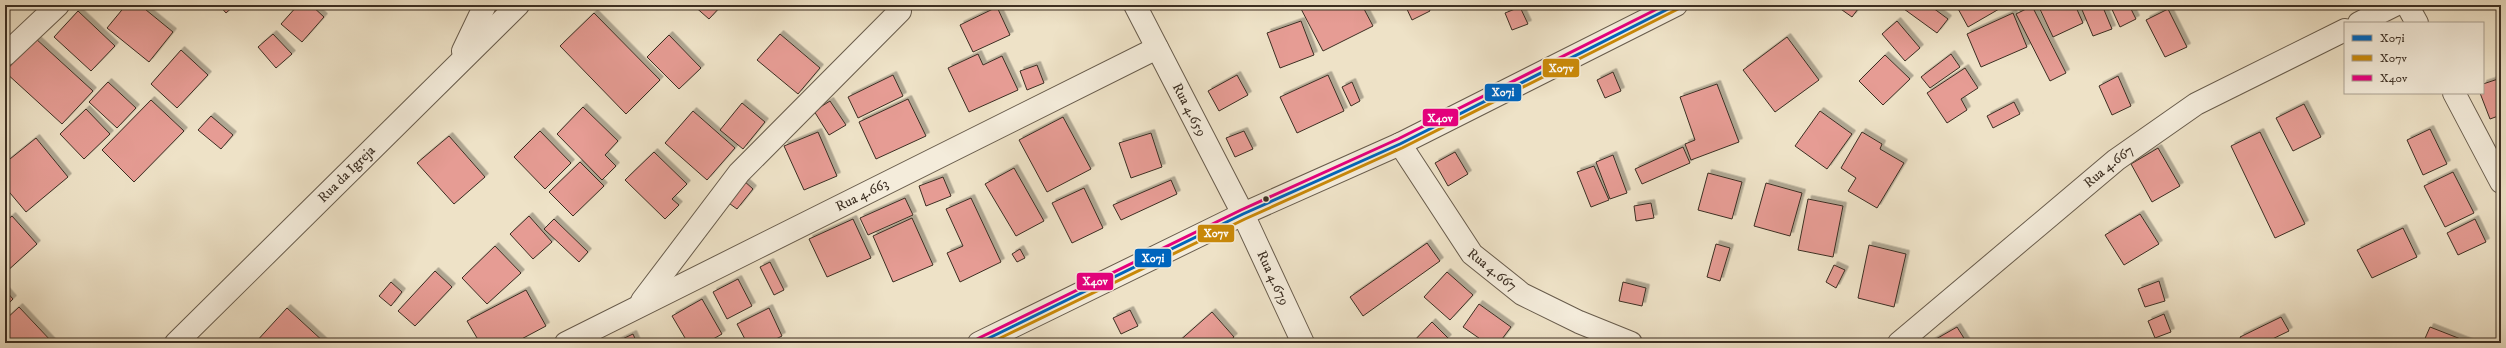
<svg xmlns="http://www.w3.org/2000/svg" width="2506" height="348" font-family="'IM FELL DW Pica',serif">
  <defs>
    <filter id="shadow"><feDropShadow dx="3.5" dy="-3.5" stdDeviation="0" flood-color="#0004"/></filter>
  </defs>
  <rect width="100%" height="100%" fill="#eee2c7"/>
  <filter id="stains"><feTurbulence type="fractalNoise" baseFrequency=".005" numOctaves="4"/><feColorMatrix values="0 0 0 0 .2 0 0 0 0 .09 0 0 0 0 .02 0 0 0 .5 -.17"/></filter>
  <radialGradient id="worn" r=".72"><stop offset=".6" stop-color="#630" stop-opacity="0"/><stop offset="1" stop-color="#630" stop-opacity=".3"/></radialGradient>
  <g fill="#e69c94" stroke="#3c2f23" filter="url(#shadow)">
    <path d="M 126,5 L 140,5 L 173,32 L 149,62 L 107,28 Z"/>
    <path d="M 219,5 L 235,5 L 226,13 Z"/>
    <path d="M 298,5 L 311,5 L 324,17 L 302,42 L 281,24 Z"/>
    <path d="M 693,5 L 722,5 L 709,19 Z"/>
    <path d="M 1299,5 L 1371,5 L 1364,9 L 1373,26 L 1323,51 Z"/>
    <path d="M 1405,5 L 1427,5 L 1430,11 L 1412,20 Z"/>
    <path d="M 1835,5 L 1861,5 L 1852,17 Z"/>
    <path d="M 1907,5 L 1929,5 L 1948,19 L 1937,33 L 1904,9 Z"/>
    <path d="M 1956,5 L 2006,5 L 1968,27 Z"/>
    <path d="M 2038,5 L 2075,5 L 2083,23 L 2053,37 Z"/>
    <path d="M 2080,5 L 2102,5 L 2112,29 L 2093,36 Z"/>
    <path d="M 2110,5 L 2129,5 L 2136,19 L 2120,27 Z"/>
    <path d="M 2032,6 L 2066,73 L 2050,81 L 2016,14 Z"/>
    <path d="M 997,7 L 1010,35 L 973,52 L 960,25 Z"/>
    <path d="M 1520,7 L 1528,24 L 1512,30 L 1505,13 Z"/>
    <path d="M 2168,9 L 2187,47 L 2165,57 L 2146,20 Z"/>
    <path d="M 78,11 L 115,46 L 91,71 L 54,37 Z"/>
    <path d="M 594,13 L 660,80 L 626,114 L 560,46 Z"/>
    <path d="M 2013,13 L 2027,47 L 1981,67 L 1967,34 Z"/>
    <path d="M 1301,21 L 1314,55 L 1280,68 L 1267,33 Z"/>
    <path d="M 1897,21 L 1920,48 L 1905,61 L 1882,34 Z"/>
    <path d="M 273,34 L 292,54 L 276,68 L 258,47 Z"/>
    <path d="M 780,34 L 820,68 L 798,94 L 757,60 Z"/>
    <path d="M 669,35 L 701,68 L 679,89 L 647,57 Z"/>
    <path d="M 1787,37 L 1819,80 L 1775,112 L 1743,70 Z"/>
    <path d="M 35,38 L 93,91 L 62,124 L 5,72 Z"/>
    <path d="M 181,50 L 208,75 L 177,108 L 151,84 Z"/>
    <path d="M 978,54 L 983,65 L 1002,56 L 1018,90 L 969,112 L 948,68 Z"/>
    <path d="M 1951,54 L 1960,67 L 1930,88 L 1921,77 Z"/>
    <path d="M 1885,55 L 1910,79 L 1883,105 L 1859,81 Z"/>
    <path d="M 1037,65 L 1044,83 L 1027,90 L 1020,71 Z"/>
    <path d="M 1965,68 L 1978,88 L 1961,99 L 1967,110 L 1947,123 L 1927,93 Z"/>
    <path d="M 1613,72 L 1621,91 L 1605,98 L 1597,80 Z"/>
    <path d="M 893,75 L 903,96 L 858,118 L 848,97 Z"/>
    <path d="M 1237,75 L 1248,95 L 1219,111 L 1208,91 Z"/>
    <path d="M 1328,75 L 1344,111 L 1297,133 L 1280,97 Z"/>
    <path d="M 2118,76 L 2131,106 L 2112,115 L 2099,86 Z"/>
    <path d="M 2501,78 L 2501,115 L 2490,119 L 2480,93 L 2483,93 L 2483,84 Z"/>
    <path d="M 108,82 L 136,108 L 117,128 L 89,102 Z"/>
    <path d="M 1352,82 L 1360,101 L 1351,106 L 1342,87 Z"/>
    <path d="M 1717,84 L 1739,142 L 1691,160 L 1685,144 L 1695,140 L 1680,97 Z"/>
    <path d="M 908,99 L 926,136 L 876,159 L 859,122 Z"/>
    <path d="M 151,100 L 184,131 L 134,182 L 102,150 Z"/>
    <path d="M 830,101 L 846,125 L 829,135 L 814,111 Z"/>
    <path d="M 2014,102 L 2020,114 L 1993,128 L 1987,116 Z"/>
    <path d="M 742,103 L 765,122 L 743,149 L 720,130 Z"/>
    <path d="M 2304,104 L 2321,137 L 2293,151 L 2276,118 Z"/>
    <path d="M 583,107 L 618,141 L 605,155 L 616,166 L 602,180 L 557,134 Z"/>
    <path d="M 86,109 L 110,134 L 84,159 L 60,134 Z"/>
    <path d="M 693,111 L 735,148 L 707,180 L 665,143 Z"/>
    <path d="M 1820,111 L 1852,134 L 1827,169 L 1795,146 Z"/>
    <path d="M 211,116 L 233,135 L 221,149 L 198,130 Z"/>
    <path d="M 1063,117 L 1091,169 L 1047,192 L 1019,140 Z"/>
    <path d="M 2430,129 L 2447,164 L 2423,175 L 2407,140 Z"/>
    <path d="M 540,131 L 571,163 L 545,189 L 514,157 Z"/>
    <path d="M 1244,131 L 1253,149 L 1235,157 L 1226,138 Z"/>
    <path d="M 818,132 L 837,176 L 804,190 L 784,146 Z"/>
    <path d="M 1862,132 L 1882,144 L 1880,149 L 1904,163 L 1877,208 L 1848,191 L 1856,178 L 1841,168 Z"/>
    <path d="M 2260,132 L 2305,224 L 2275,238 L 2231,146 Z"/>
    <path d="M 1151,133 L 1162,167 L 1131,178 L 1119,143 Z"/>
    <path d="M 449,136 L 485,177 L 454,204 L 417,163 Z"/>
    <path d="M 36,138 L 68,177 L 26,212 L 5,187 L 5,163 Z"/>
    <path d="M 1683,147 L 1690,163 L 1642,184 L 1635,169 Z"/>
    <path d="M 2158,148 L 2180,186 L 2152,202 L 2131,164 Z"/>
    <path d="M 654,152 L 687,184 L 672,199 L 679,205 L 665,219 L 625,180 Z"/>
    <path d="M 1455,152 L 1468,174 L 1448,186 L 1435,163 Z"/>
    <path d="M 1613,155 L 1627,193 L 1610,199 L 1596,162 Z"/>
    <path d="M 580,162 L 604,186 L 573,216 L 549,192 Z"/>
    <path d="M 1594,166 L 1609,200 L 1591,207 L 1577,172 Z"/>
    <path d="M 1014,168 L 1044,221 L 1016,236 L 985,184 Z"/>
    <path d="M 2453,172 L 2474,213 L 2445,227 L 2424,186 Z"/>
    <path d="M 1708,173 L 1742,182 L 1732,219 L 1698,210 Z"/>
    <path d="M 943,177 L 951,196 L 926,206 L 919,186 Z"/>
    <path d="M 743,180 L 753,189 L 737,209 L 726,201 Z"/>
    <path d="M 1171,180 L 1177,194 L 1121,220 L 1113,205 Z"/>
    <path d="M 1766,183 L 1802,193 L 1790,236 L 1754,226 Z"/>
    <path d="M 1084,188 L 1103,228 L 1072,243 L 1052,203 Z"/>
    <path d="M 905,198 L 913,215 L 868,235 L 860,218 Z"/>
    <path d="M 971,198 L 1001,262 L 960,282 L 947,253 L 963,246 L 946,209 Z"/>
    <path d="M 1808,199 L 1843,206 L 1833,257 L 1798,250 Z"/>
    <path d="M 1651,203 L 1654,218 L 1636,221 L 1634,206 Z"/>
    <path d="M 2140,214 L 2159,244 L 2124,265 L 2105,235 Z"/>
    <path d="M 12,216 L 37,244 L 5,273 L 5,222 Z"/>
    <path d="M 529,216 L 552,242 L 533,259 L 510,234 Z"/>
    <path d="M 912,218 L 933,265 L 893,282 L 873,236 Z"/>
    <path d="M 554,219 L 588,252 L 579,262 L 544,229 Z"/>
    <path d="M 853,219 L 871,258 L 827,277 L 809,239 Z"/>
    <path d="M 2475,219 L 2486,242 L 2458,255 L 2447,233 Z"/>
    <path d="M 2403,228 L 2417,257 L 2372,278 L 2357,250 Z"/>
    <path d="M 1427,243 L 1440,261 L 1363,316 L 1350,297 Z"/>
    <path d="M 1716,244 L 1730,248 L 1720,281 L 1707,277 Z"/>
    <path d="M 1869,245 L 1906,254 L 1894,307 L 1858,298 Z"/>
    <path d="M 495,246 L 521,273 L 487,304 L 462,278 Z"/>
    <path d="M 1020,249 L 1025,258 L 1017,262 L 1012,254 Z"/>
    <path d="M 770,262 L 784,290 L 774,295 L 760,267 Z"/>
    <path d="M 1834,265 L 1845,270 L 1836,288 L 1826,282 Z"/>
    <path d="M 435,271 L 452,287 L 415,326 L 398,311 Z"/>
    <path d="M 1447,272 L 1473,295 L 1450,320 L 1424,297 Z"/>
    <path d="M 738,279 L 752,306 L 727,319 L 713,292 Z"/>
    <path d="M 2159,281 L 2165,301 L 2145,307 L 2138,289 Z"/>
    <path d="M 391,282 L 402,292 L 391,306 L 379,296 Z"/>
    <path d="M 1623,282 L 1646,288 L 1642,306 L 1619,301 Z"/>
    <path d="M 5,290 L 13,299 L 5,307 Z"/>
    <path d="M 526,290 L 546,326 L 514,343 L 480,343 L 467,321 Z"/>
    <path d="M 702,299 L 722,334 L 706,343 L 688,343 L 672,316 Z"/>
    <path d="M 1479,304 L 1511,327 L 1499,343 L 1486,343 L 1463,327 Z"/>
    <path d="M 19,307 L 53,343 L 5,343 L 5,320 Z"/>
    <path d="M 287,308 L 325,343 L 255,343 Z"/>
    <path d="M 769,308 L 782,336 L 768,343 L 747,343 L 737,324 Z"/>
    <path d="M 1130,310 L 1138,326 L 1121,334 L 1113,318 Z"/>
    <path d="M 1212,312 L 1234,337 L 1227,343 L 1177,343 Z"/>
    <path d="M 2164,314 L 2171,332 L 2155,338 L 2148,321 Z"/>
    <path d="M 2281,317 L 2289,331 L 2264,343 L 2243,343 L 2240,337 Z"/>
    <path d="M 1432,322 L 1448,338 L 1443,343 L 1412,343 Z"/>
    <path d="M 1957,327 L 1967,343 L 1929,343 Z"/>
    <path d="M 2430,327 L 2471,343 L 2423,343 Z"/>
    <path d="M 633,334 L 637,343 L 614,343 Z"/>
  </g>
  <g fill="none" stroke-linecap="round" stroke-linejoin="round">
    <defs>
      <g id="street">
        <path id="s1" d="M 1135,5 L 1243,214 L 1303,343"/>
        <path d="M 2407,5 L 2417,23"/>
        <path d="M 2359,23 L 2395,5"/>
        <path d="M 463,51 L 485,5"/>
        <path d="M 5,55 L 58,5"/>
        <path d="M 2454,93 L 2501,182"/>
        <path id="s2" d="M 1400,144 L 1472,254 L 1522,294 L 1579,322 L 1631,343"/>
        <path d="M 642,301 L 739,173 L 900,11"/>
        <path id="s3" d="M 176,343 L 518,5"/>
        <path id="s4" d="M 566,343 L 1157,48"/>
        <path d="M 979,343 L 1243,214 L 1400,144 L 1676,5"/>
        <path id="s5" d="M 1899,343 L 2116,160 L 2196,104 L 2345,30"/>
      </g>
    </defs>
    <use href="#street" stroke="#685c4c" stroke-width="24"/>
    <use href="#street" stroke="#f4ecdb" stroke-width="22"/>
    <defs>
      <path id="bus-1" d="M 979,343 L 1243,214 L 1400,144 L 1676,5"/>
      <path id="bus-2" d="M 990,343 L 1245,219 L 1402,148 L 1678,9"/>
      <path id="bus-3" d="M 977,339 L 1241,210 L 1398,139 L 1665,5"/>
    </defs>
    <use href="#bus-1" stroke="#f4ecdb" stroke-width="6"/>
    <use href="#bus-2" stroke="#f4ecdb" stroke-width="6"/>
    <use href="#bus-3" stroke="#f4ecdb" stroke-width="6"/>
    <use href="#bus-1" stroke="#0065bd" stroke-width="3"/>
    <use href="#bus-2" stroke="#c88809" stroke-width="3"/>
    <use href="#bus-3" stroke="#e5007d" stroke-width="3"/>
  </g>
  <circle fill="#3c2f23" stroke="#f4ecdb" stroke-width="1.5" cx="1266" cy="199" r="3.5"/>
  <g text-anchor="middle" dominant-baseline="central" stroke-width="3" stroke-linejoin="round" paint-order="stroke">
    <g font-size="14" fill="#3c2f23" stroke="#f4ecdb">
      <text stroke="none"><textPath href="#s1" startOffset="118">Rua 4.659</textPath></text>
      <text stroke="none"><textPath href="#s5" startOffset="274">Rua 4.667</textPath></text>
      <text stroke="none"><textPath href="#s3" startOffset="240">Rua da Igreja</textPath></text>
      <text stroke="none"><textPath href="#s4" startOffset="331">Rua 4.663</textPath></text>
      <text stroke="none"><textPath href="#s2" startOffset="157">Rua 4.667</textPath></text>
      <text stroke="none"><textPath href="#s1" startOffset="306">Rua 4.679</textPath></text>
    </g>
  </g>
  <g stroke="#f4ecdb" stroke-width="1.5">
    <rect x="1542" y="58" width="38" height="20" rx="4" fill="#c88809"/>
    <rect x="1484" y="83" width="38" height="19" rx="4" fill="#0065bd"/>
    <rect x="1422" y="108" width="37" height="19" rx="4" fill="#e5007d"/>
    <rect x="1197" y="224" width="38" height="19" rx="4" fill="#c88809"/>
    <rect x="1134" y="248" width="38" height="20" rx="4" fill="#0065bd"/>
    <rect x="1076" y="272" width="38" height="19" rx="4" fill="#e5007d"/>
  </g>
  <g font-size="11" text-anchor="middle" font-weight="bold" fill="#fff">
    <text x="1561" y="72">X07v</text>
    <text x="1503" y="96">X07i</text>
    <text x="1440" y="122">X40v</text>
    <text x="1216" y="237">X07v</text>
    <text x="1153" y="262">X07i</text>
    <text x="1095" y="285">X40v</text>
  </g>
  <rect width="2506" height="348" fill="none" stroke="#eee2c7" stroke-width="20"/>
  <rect x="6" y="6" width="2494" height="336" fill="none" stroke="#3c2f23" stroke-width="2"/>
  <rect x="10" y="10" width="2486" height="328" fill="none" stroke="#3c2f23"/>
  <rect x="2344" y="22" width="140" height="72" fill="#f4ecdb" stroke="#aaa091"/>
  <rect x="2352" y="35" width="20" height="6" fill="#0065bd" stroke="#aaa091"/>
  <text x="2380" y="42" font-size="12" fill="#3c2f23">X07i</text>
  <rect x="2352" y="55" width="20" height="6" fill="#c88809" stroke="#aaa091"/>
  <text x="2380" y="62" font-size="12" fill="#3c2f23">X07v</text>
  <rect x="2352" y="75" width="20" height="6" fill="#e5007d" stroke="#aaa091"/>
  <text x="2380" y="82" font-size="12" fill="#3c2f23">X40v</text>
  <rect width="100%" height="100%" filter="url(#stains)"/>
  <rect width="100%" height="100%" fill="url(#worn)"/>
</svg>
